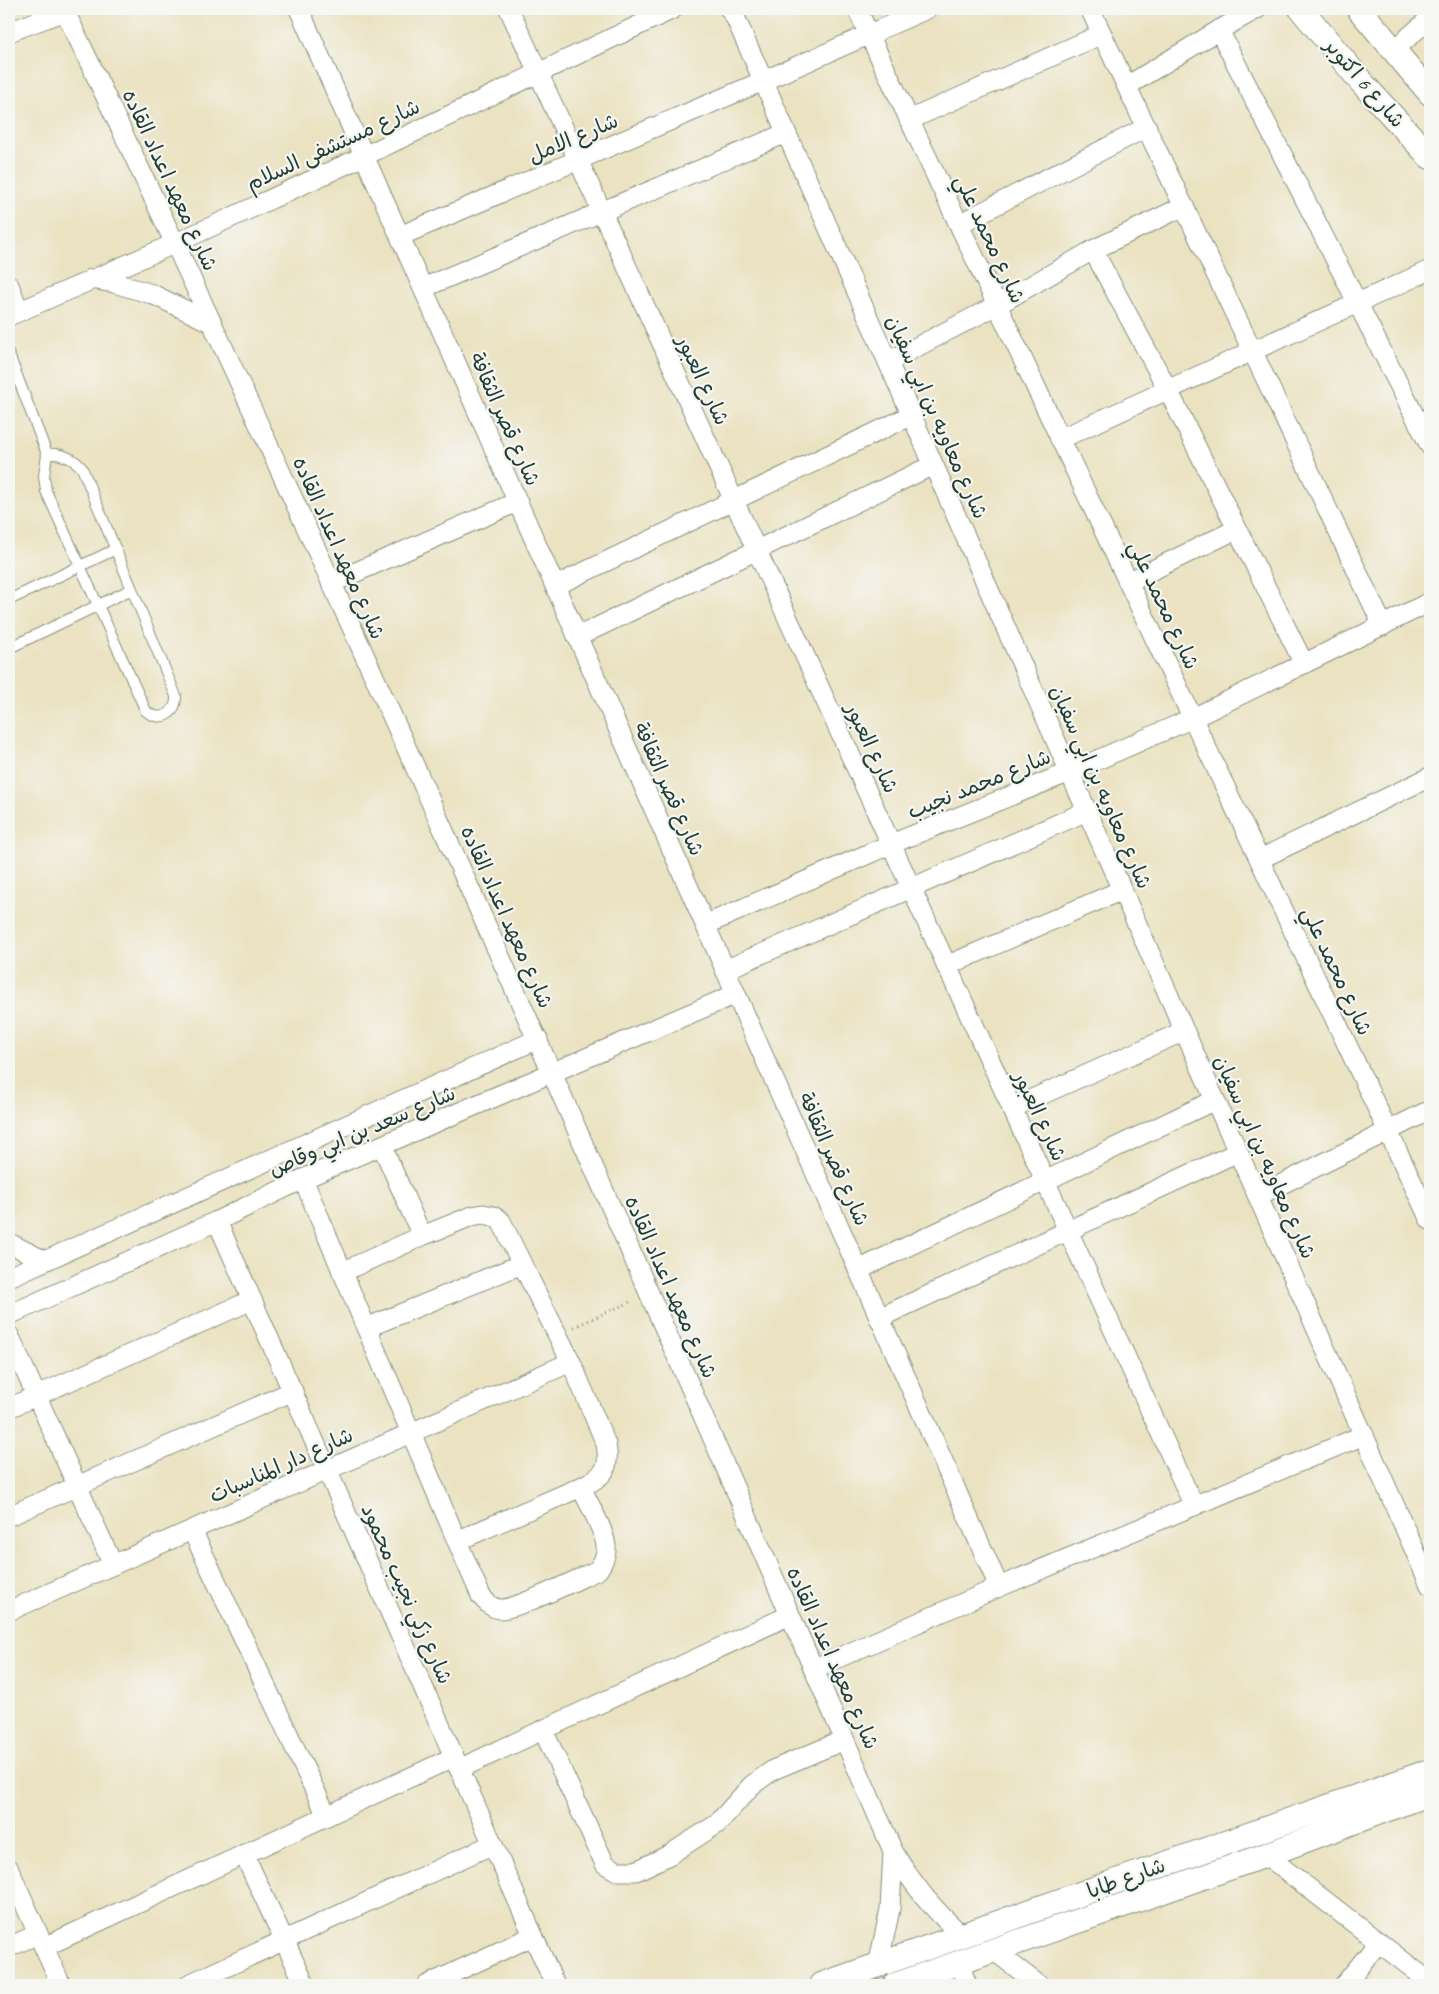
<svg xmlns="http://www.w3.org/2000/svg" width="1439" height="1994" font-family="Caveat,'Playpen Sans Arabic',sans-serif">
  <rect width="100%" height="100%" fill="#f6f6f2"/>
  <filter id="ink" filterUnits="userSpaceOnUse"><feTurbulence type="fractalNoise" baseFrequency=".02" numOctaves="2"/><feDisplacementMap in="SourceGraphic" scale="10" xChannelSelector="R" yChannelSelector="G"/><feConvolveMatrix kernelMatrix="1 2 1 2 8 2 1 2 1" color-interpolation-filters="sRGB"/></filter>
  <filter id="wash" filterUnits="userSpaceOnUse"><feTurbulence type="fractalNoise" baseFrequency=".0096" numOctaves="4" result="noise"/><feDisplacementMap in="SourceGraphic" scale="20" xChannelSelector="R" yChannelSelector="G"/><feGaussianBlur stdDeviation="1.12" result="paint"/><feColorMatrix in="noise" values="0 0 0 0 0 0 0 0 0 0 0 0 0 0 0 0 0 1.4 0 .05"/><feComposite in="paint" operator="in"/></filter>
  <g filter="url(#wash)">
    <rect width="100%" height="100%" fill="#ebe2c1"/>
  </g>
  <g filter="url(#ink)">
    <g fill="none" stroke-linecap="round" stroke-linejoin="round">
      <defs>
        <g id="service">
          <path d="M 9,355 L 47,454 L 44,476 L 46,491 L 146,711 C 160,723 177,714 176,696 L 82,468 C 72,457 61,453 47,454"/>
          <path d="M 9,600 L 116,549"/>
          <path d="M 9,648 L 132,589"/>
        </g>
        <g id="minor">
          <path d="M 64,9 C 354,616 624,1233 893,1851 C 912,1884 934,1911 963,1936"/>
          <path d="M 299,9 L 999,1587"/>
          <path d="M 509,9 L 1194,1506"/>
          <path d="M 729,9 L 735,17 L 1430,1585"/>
          <path d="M 857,9 L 1430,1220"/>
          <path d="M 1090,9 L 1383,626"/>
          <path d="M 1219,30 L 1430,446"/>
          <path d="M 9,32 L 65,11"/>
          <path d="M 1394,50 L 1430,18"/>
          <path d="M 1127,86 L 1219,30 L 1257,9"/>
          <path d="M 909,120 L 1102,34"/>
          <path d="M 959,224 L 1147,127"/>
          <path d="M 400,236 L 763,81 L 927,9"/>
          <path d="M 1093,250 L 1168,390 L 1304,664"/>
          <path d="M 91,279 L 114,283 L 152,294 L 212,323"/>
          <path d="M 9,285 L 19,311"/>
          <path d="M 423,288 L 786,133"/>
          <path d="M 9,316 L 176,243 L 364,156 L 673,9"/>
          <path d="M 888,362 L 997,305 L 1093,250 L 1184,206"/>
          <path d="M 1060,439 L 1430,270"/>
          <path d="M 1128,582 L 1237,529"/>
          <path d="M 331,583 L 517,502"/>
          <path d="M 555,586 L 912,415"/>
          <path d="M 577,637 L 933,465"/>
          <path d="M 1260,859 L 1430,777"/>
          <path d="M 705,925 L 891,844 L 1070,772 L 1193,718 L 1430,602"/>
          <path d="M 946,966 L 1122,890"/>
          <path d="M 725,970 L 1087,811"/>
          <path d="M 1012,1108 L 1184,1031"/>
          <path d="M 382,1146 L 422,1236"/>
          <path d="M 303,1179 L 457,1541 L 481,1596 C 487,1603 491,1608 500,1609 C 516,1610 580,1578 598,1570 C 602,1564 605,1559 606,1551 C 608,1535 588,1503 581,1487"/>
          <path d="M 1258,1196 L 1430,1110"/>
          <path d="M 217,1221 L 555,1985"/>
          <path d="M 9,1243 L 45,1261"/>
          <path d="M 858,1270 L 1215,1100"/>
          <path d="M 342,1272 L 422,1236 L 472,1216 L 483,1214 L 493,1216 L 501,1221 L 522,1264"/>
          <path d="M 9,1277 L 538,1039"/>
          <path d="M 9,1315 L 217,1221 L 303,1179 L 736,994"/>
          <path d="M 879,1318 L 1238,1152"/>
          <path d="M 366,1328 L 522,1264 L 571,1362 L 606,1444 C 611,1471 603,1476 581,1487 L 457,1541"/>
          <path d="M 9,1335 L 113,1565"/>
          <path d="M 9,1408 L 252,1300"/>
          <path d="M 9,1516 L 293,1391"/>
          <path d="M 192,1530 L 327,1816"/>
          <path d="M 9,1611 L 571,1362"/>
          <path d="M 813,1669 L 999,1587 L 1364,1435"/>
          <path d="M 543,1730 L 605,1864 L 617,1871 L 636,1871 L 669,1855 L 717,1824 L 752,1785 L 773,1770 L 844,1740"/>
          <path d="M 459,1769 L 790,1615"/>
          <path d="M 244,1854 L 305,1985"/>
          <path d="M 1266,1855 L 1430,1982"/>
          <path d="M 9,1869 L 61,1985"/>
          <path d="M 9,1947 L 38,1934"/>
          <path d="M 44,1947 L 454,1757"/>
          <path d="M 993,1950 L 1039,1985"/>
          <path d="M 959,1962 L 967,1985"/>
          <path d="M 878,1966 L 890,1909 L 893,1852"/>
          <path d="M 187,1985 L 493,1844"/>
          <path d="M 427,1985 L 533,1936"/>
          <path d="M 1344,1985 L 1379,1942"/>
        </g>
        <g id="tertiary">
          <path d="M 1301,9 L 1364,85 L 1430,157"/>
          <path d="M 1359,9 L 1430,93"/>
          <path d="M 821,1985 L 1430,1771"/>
          <path d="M 895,1985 L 1266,1855 L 1430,1793"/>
        </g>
      </defs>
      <use href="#service" stroke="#85907a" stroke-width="12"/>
      <use href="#minor" stroke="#85907a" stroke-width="21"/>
      <use href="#tertiary" stroke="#85907a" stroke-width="26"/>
      <path stroke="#85907a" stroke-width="3" stroke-dasharray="1 4" stroke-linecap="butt" d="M 574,1327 L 632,1301"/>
      <use href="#service" stroke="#fff" stroke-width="10"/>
      <use href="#minor" stroke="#fff" stroke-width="19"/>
      <use href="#tertiary" stroke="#fff" stroke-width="24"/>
    </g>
  </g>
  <g text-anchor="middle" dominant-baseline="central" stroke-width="4.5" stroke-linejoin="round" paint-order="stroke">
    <g font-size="21" fill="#1f3d34" stroke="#f6f6f2">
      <text transform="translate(1365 83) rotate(49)">شارع 6 اكتوبر</text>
      <text transform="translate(573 138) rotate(-23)">شارع الامل</text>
      <text transform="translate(333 145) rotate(-25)">شارع مستشفى السلام</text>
      <text transform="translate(170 180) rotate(65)">شارع معهد اعداد القاده</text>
      <text transform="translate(990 239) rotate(65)">شارع محمد علي</text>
      <text transform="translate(703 380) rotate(65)">شارع العبور</text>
      <text transform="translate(937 417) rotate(66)">شارع معاويه بن ابي سفيان</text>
      <text transform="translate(505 419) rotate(66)">شارع قصر الثقافة</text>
      <text transform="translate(339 548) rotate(66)">شارع معهد اعداد القاده</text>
      <text transform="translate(1164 605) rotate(65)">شارع محمد علي</text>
      <text transform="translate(872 748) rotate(65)">شارع العبور</text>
      <text transform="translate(979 784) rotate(-22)">شارع محمد نجيب</text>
      <text transform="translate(1101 787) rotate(66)">شارع معاويه بن ابي سفيان</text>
      <text transform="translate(669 789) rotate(66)">شارع قصر الثقافة</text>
      <text transform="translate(507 917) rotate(66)">شارع معهد اعداد القاده</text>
      <text transform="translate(1337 971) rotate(65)">شارع محمد علي</text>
      <text transform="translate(1040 1116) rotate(65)">شارع العبور</text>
      <text transform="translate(362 1131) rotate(-23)">شارع سعد بن ابي وقاص</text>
      <text transform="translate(1265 1157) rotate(66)">شارع معاويه بن ابي سفيان</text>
      <text transform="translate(834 1159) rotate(66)">شارع قصر الثقافة</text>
      <text transform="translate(671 1287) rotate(66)">شارع معهد اعداد القاده</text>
      <text transform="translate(281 1465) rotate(-24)">شارع دار المناسبات</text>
      <text transform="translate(407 1594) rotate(66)">شارع زكي نجيب محمود</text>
      <text transform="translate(833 1658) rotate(66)">شارع معهد اعداد القاده</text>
      <text transform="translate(1126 1878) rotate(-20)">شارع طابا</text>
    </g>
  </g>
  <rect width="1439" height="1994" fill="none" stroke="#f6f6f2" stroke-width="30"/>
</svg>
